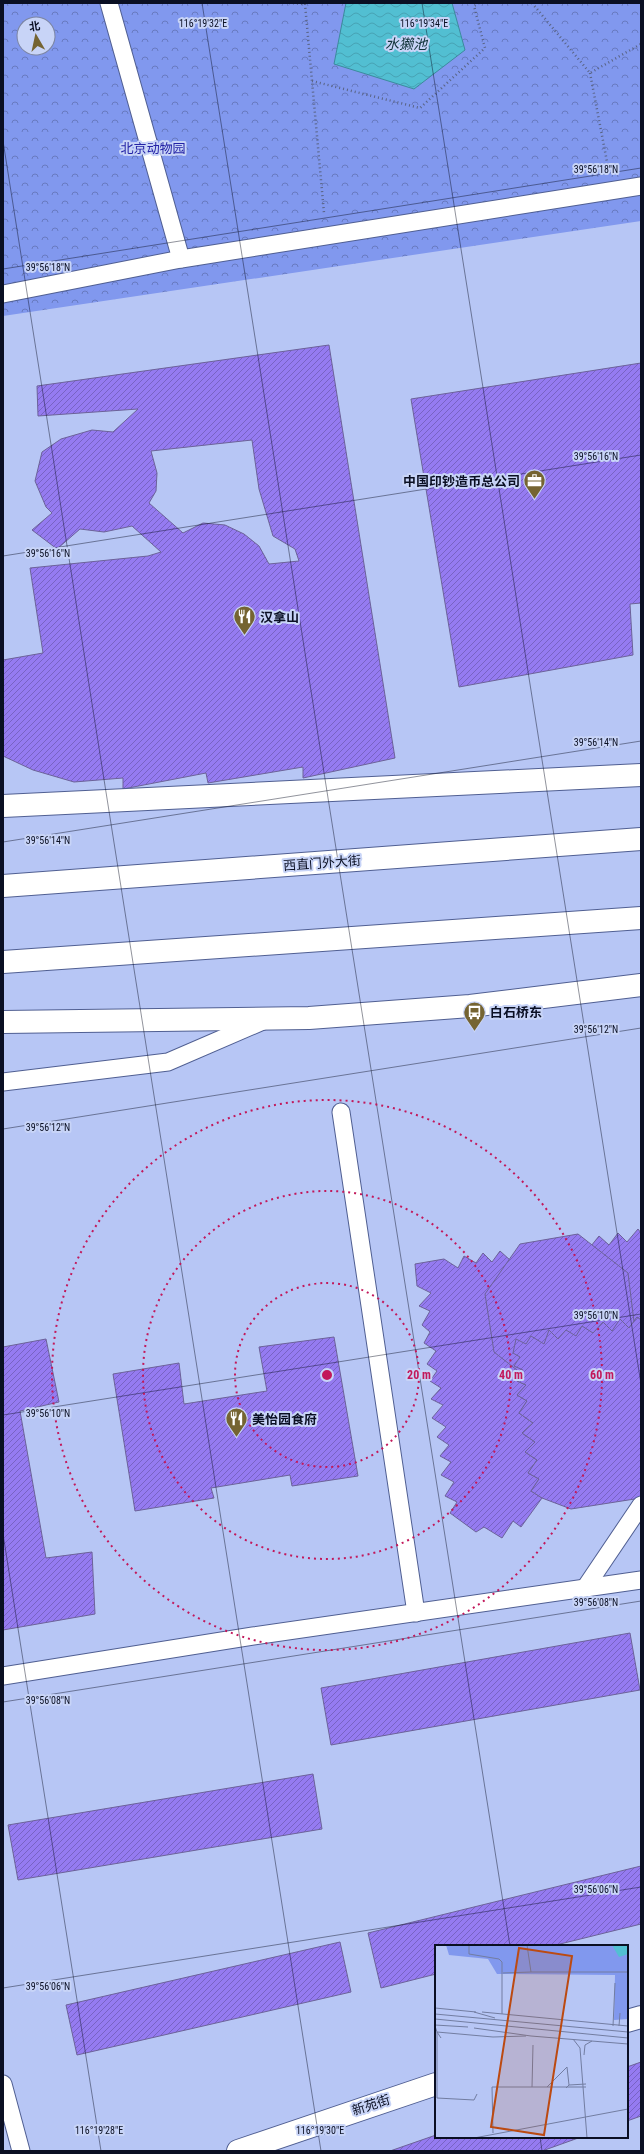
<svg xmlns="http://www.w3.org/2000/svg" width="644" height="2154" font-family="'Roboto Condensed','Noto Sans SC',sans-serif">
  <defs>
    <pattern id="forest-crowns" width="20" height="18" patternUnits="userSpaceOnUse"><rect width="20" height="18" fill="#8198ee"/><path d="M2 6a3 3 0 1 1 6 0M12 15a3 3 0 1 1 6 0" fill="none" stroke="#687ac0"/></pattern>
    <pattern id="water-waves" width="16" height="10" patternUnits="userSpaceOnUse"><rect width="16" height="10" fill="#52bfd2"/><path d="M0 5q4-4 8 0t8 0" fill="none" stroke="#46a3b4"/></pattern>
    <pattern id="building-hatch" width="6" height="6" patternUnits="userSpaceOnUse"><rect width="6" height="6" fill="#957bf1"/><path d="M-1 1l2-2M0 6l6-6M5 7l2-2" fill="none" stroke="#7863c3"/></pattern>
  </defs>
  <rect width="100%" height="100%" fill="#b7c6f5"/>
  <path fill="url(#forest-crowns)" fill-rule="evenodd" d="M 3,3 L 641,3 L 641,221 L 3,316 ZM 24,24 L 48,24 L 48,48 L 24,48 Z"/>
  <path fill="url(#water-waves)" stroke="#3c8a9e" d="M 346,3 L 452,3 L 465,50 L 414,89 L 334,64 Z"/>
  <g fill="url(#building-hatch)" stroke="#6c6299" fill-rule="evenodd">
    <path d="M 329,345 L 395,758 L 303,778 L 303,767 L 208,783 L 206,773 L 123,789 L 123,778 L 74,782 L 33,770 L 3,756 L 3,660 L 43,653 L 30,568 L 148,556 L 161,552 L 132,526 L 104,532 L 80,529 L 57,549 L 32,530 L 52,513 L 46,507 L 35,481 L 42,452 L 61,439 L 92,430 L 113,432 L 138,409 L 38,416 L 37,386 ZM 252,440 L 259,489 L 273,536 L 295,549 L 299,561 L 269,564 L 259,546 L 244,534 L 225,525 L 203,523 L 183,533 L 149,503 L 156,491 L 157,473 L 151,451 Z"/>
    <path d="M 641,363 L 641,603 L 630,604 L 633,655 L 459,687 L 411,399 Z"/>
    <path d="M 638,1229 L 641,1233 L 641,1320 L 637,1317 L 629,1328 L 620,1319 L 612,1331 L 603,1322 L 593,1333 L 582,1326 L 576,1336 L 566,1330 L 558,1339 L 549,1330 L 544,1344 L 531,1336 L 526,1344 L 516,1339 L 513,1353 L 520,1357 L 514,1366 L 523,1370 L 517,1381 L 526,1385 L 517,1395 L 527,1401 L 519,1413 L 533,1423 L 522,1433 L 535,1442 L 525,1452 L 537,1460 L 528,1473 L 539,1479 L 531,1491 L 542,1498 L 521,1527 L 513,1521 L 502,1538 L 484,1527 L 476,1532 L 450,1513 L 457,1502 L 445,1496 L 454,1482 L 441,1475 L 451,1462 L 440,1456 L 449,1445 L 437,1437 L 446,1427 L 432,1418 L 443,1405 L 431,1399 L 441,1388 L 430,1381 L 437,1371 L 427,1364 L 436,1351 L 424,1343 L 430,1332 L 422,1325 L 430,1311 L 419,1306 L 431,1293 L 417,1286 L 415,1264 L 444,1259 L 458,1268 L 464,1256 L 476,1263 L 483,1253 L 492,1262 L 500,1251 L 510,1260 L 519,1250 L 531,1258 L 538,1246 L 553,1257 L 561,1243 L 574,1251 L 582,1239 L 591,1246 L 599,1236 L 609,1245 L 618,1233 L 627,1242 Z"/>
    <path d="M 578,1234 L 628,1273 L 635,1330 L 598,1381 L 541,1389 L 494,1352 L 485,1294 L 520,1244 Z"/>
    <path d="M 637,1317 L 641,1320 L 641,1498 L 571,1509 L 542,1498 L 531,1491 L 539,1479 L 528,1473 L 537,1460 L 525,1452 L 535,1442 L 522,1433 L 533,1423 L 519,1413 L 527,1401 L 517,1395 L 526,1385 L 517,1381 L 523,1370 L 514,1366 L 520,1357 L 513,1353 L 516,1339 L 526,1344 L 531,1336 L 544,1344 L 549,1330 L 558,1339 L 566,1330 L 576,1336 L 582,1326 L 593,1333 L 603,1322 L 612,1331 L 620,1319 L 629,1328 Z"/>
    <path d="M 334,1337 L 358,1476 L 292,1486 L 290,1475 L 211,1488 L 214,1498 L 135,1511 L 113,1374 L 179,1363 L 184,1404 L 267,1391 L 259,1347 Z"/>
    <path d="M 46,1339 L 59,1402 L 20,1411 L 46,1558 L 92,1552 L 95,1614 L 3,1630 L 3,1347 Z"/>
    <path d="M 630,1633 L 640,1690 L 331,1745 L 321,1688 Z"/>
    <path d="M 313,1774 L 322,1829 L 18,1880 L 8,1825 Z"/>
    <path d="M 641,1866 L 641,1924 L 552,1946 L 436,1946 L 436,1974 L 381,1988 L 368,1933 Z"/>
    <path d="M 340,1942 L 351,1992 L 77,2055 L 66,2005 Z"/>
    <path d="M 641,2062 L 641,2116 L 627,2121 L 627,2067 Z"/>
    <path d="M 436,2135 L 436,2137 L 581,2137 L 542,2151 L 390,2151 Z"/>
  </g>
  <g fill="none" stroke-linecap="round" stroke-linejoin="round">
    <defs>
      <g id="lane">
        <path d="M 109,3 L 181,259 L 641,186"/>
        <path d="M 3,294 L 181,259"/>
        <path d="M 3,1082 L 168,1062 L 263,1021"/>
        <path d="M 341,1112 L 416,1613"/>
        <path d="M 585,1588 L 641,1505"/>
        <path d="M 3,1676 L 253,1636 L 641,1580"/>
        <path d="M 3,2084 L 21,2151"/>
      </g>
      <g id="secondary">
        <path d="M 3,806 L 641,775"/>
        <path d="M 3,1022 L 309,1018 L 470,1006 L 641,985"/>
        <path d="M 627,2021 L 641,2017"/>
        <path d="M 238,2151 L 436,2084"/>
      </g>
      <g id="highway">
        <path d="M 3,886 L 641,839"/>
        <path d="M 3,962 L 641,918"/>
      </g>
    </defs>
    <use href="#lane" stroke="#505f92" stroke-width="19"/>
    <use href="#secondary" stroke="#505f92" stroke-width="24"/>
    <use href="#highway" stroke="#505f92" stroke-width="24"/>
    <g stroke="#596383" stroke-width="2.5" stroke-dasharray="1 3" stroke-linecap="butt">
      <path d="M 289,3 L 305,4 L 324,213"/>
      <path d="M 532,3 L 590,73 L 641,44"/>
      <path d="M 590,73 L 608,167"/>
      <path d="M 312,81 L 420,108 L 485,48 L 474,6 L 479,3"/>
    </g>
    <use href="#lane" stroke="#fff" stroke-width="17"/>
    <use href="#secondary" stroke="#fff" stroke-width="22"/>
    <use href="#highway" stroke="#fff" stroke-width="22"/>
  </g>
  <path fill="none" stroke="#0a0f23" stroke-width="1" stroke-opacity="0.45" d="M 202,3 L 510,1946M 422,3 L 641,1384M 3,141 L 321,2151M 3,269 L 641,168M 3,556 L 641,455M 3,842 L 641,741M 3,1129 L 641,1028M 3,1415 L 641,1314M 3,1534 L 101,2151M 3,1702 L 641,1601M 3,1988 L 641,1887M 540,2137 L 542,2151"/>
  <g fill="none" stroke="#c2185b" stroke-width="2" stroke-dasharray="2 4">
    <circle cx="327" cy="1375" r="92"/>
    <circle cx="327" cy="1375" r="184"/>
    <circle cx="327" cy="1375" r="275"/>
  </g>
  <defs>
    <symbol id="office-pin" viewBox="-11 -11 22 30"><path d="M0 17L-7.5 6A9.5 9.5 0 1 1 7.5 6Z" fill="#756432" stroke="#c8d4f7"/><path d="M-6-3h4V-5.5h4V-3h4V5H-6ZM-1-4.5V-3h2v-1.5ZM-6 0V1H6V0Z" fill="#fff"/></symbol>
    <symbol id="restaurant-pin" viewBox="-11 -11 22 30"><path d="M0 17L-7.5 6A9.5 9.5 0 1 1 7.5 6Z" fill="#756432" stroke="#c8d4f7"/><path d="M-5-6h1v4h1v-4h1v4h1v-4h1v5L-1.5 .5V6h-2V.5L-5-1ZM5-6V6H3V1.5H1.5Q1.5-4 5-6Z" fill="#fff"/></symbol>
    <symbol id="bus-pin" viewBox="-11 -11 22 30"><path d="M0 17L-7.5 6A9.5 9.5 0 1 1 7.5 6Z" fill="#756432" stroke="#c8d4f7"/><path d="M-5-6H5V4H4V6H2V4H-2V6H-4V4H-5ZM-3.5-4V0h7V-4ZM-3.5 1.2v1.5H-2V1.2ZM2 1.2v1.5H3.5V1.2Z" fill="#fff"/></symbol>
  </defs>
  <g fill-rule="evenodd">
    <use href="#office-pin" x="522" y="468" width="25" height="34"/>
    <use href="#restaurant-pin" x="232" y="604" width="25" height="34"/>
    <use href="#bus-pin" x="462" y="1000" width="25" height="34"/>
    <use href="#restaurant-pin" x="224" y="1406" width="25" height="34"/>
  </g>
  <g text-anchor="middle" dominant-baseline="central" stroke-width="4" stroke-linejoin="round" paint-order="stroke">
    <g font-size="13" fill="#2322a6" stroke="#c8d4f7">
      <text x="153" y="148">北京动物园</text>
    </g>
    <g font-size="13" font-weight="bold" fill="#0a0f23" stroke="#c8d4f7" text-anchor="start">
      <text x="520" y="481" text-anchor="end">中国印钞造币总公司</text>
      <text x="260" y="617">汉拿山</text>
      <text x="490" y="1012">白石桥东</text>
      <text x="252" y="1419">美怡园食府</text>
    </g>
    <g font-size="13" fill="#0a0f23" stroke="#c8d4f7">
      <text transform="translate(322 863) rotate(-4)">西直门外大街</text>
      <text transform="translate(371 2105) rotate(-18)">新苑街</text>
    </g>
    <g font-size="14" font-style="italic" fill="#113339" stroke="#c8d4f7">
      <text x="406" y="44">水獭池</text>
    </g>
  </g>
  <g transform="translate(435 1945)">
    <rect width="193" height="193" fill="#b7c6f5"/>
    <path d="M 11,0 L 193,0 L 193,74 L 179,75 L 180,30 L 62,29 L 53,14 L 14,10 Z" fill="#8198ee"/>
    <path d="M 177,0 L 193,1 L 193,9 L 184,12 Z" fill="#52bfd2"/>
    <path fill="none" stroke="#727da1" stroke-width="1" d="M 34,0 L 34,9 L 64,14 L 67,17 L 67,69M 92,0 L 96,27 L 193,27M 68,28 L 96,27M 0,63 L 41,67M 39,67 L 60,73M 47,67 L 193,81M 0,69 L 193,87M 0,74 L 193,93M 0,80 L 33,82M 0,81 L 2,87 L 58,92 L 91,91M 178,81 L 180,38M 184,81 L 185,68M 39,83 L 96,91 L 193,99M 6,93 L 2,87 L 2,153 L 39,155 L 42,149M 138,94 L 145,103 L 152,193M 149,110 L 150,100 L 157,96M 134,140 L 151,139M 97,142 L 98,100M 112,142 L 132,122 L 134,140 L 131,143M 58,188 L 57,142 L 151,142M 39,193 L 193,164"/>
    <path fill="#bc4a11" fill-opacity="0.15" stroke="#bc4a11" stroke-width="2" d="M 84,3 L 137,11 L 109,190 L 56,182 Z"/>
    <rect width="193" height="193" fill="none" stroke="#0a0f23" stroke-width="2"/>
  </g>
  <g font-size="10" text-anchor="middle" fill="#0a0f23" stroke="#c8d4f7" stroke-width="4" stroke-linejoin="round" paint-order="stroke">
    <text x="203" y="27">116°19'32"E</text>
    <text x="424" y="27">116°19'34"E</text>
    <text x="596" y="173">39°56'18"N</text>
    <text x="48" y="271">39°56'18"N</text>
    <text x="596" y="460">39°56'16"N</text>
    <text x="48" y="557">39°56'16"N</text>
    <text x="596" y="746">39°56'14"N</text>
    <text x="48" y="844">39°56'14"N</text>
    <text x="596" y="1033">39°56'12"N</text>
    <text x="48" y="1131">39°56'12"N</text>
    <text x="596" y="1319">39°56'10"N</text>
    <text x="48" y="1417">39°56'10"N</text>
    <text x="596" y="1606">39°56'08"N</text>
    <text x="48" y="1704">39°56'08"N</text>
    <text x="596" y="1893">39°56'06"N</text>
    <text x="48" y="1990">39°56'06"N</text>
    <text x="99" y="2134">116°19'28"E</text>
    <text x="320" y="2134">116°19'30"E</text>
  </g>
  <circle cx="327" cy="1375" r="6" fill="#c2185b" stroke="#c8d4f7" stroke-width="2"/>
  <g font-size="12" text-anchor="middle" font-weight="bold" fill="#c2185b" stroke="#c8d4f7" stroke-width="4" stroke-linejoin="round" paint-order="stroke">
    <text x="419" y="1379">20 m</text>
    <text x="511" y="1379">40 m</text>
    <text x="602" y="1379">60 m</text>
  </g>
  <rect width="644" height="2154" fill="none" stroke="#0a0f23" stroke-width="8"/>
  <g transform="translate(36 36) rotate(351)"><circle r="19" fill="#c8d4f7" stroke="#7c85a2"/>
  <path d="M0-3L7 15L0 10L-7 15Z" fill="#756432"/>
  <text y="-6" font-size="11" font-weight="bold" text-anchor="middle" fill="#0a0f23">北</text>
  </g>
</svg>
